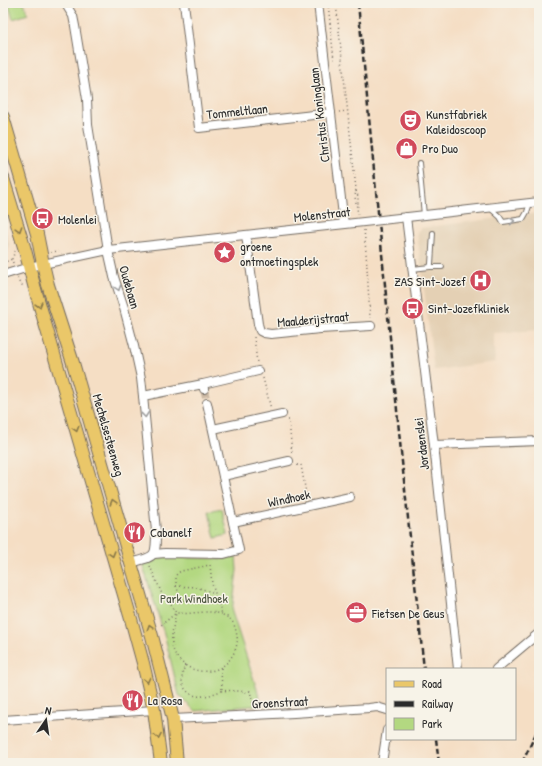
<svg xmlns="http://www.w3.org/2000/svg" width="542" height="766" font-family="'Patrick Hand',sans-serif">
  <rect width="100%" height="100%" fill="#f7f3e8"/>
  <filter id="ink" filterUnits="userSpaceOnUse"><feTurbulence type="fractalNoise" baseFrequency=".025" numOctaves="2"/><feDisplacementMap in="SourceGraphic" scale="8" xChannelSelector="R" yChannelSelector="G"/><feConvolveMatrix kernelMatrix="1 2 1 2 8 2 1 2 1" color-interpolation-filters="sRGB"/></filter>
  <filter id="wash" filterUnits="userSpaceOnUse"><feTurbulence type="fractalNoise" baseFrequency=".012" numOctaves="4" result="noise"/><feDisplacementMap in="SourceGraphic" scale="16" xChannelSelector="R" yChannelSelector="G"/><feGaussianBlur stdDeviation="0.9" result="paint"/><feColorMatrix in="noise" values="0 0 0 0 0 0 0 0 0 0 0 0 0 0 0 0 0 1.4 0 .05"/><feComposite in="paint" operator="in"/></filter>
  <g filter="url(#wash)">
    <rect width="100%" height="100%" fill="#f5dec4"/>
    <g fill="#e4d0b4">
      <path d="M 539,213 L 539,330 L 493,333 L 495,362 L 434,370 L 417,232 L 421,228 Z"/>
      <path d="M 3,223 L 10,246 L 5,258 L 3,258 Z"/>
    </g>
    <g fill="#b3d881" stroke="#6f8256">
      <path d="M 8,3 L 24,3 L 28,14 L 13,19 Z"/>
      <path d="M 222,509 L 228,535 L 215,538 L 209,512 Z"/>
      <path d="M 236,556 L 237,570 L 232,612 L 262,705 L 195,711 L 179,695 L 165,637 L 142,563 L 164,557 L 225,559 Z"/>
    </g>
  </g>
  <g filter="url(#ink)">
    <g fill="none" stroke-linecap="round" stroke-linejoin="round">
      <path stroke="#cdbaa5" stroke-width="8" stroke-dasharray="8 4" stroke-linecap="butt" d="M 204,389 L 207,403"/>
      <defs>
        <g id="lane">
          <path d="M 419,163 L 424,215"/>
          <path d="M 490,208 L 500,217 L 503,222 L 523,219 L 527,212 L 530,203"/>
          <path d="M 430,267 L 442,267"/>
          <path d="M 412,269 L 430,267 L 431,264 L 433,233"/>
        </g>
        <g id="street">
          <path d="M 65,3 L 73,16 L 75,26 L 87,99 L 88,125 L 108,250 L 114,277 L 124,308 L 134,346 L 141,378 L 143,396 L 156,531 C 156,558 156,556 131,563"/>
          <path d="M 184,3 L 199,128 L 331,113"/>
          <path d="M 318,3 L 344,224"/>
          <path d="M 406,217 L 434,445 L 458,669"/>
          <path d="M 390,219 L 539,202"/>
          <path d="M 246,235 L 258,324 L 260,331 L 264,333 L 271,334 L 320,329 L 371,326"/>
          <path d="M 3,275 L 29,267 L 108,250 L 373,221"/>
          <path d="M 203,384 L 258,371"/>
          <path d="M 143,396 L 203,384 L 204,389"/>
          <path d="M 213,429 L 282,414"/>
          <path d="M 434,445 L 539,441"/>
          <path d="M 223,476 L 289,461"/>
          <path d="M 233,522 L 350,497"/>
          <path d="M 154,554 L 165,553 L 224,554 L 239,550 L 207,403"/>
          <path d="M 496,669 L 539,633"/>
          <path d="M 173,719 L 294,713 L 369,708 L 377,707 L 387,710"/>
          <path d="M 3,720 L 154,710"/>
          <path d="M 382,763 L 387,730"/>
        </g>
        <g id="primary">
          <path d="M 3,117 L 37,234 L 43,264 L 48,285 L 73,363 L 152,636 L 173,719 L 177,763"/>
          <path d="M 3,178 L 25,250 L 35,289 L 131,619 L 143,663 L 154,710 L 161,763"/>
        </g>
      </defs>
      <use href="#lane" stroke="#726a61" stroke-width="6"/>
      <use href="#street" stroke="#726a61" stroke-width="10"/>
      <use href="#primary" stroke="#726a61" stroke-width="14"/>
      <g stroke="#726a61" stroke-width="1.5" stroke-dasharray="1 3" stroke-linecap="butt">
        <path d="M 328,3 L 334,61"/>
        <path d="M 336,3 L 356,189 L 355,197 L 358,214"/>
        <path d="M 3,94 L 7,108"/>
        <path d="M 339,112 L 347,111"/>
        <path d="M 356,191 L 358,196 L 358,207"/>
        <path d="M 364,230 C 367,259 368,288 370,318"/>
        <path d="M 51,252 L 59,251"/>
        <path d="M 3,263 L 12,259"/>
        <path d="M 13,263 L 12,259 L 15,251"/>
        <path d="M 18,278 L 19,282 L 23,286"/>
        <path d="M 254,337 L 257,363"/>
        <path d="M 263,378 L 271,409"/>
        <path d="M 288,420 L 289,420 L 292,454"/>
        <path d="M 297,465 L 301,465 L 307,499"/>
        <path d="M 150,566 L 162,594 L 171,604 L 176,613 L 160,626"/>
        <path d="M 176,586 L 196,587 L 215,593"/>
        <path d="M 219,605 L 210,602 L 200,603 L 184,601 L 181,598 L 176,586 L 176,575 L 178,573 L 181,571 L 210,565 L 212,584 L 222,614 C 224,616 228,617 230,619 C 234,622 236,630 237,636 C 238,643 236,650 232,656 C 217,682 176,673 172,644 C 171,634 174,623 176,613 C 181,613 187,614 192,613 C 204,612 210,611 222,614"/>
        <path d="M 185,665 C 184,669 182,673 182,678 C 181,689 192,698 203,696 C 209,696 215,693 221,691 C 229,690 239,691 247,692 L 250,691 L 254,708"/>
        <path d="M 221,668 L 222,691"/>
      </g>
      <use href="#lane" stroke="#fff" stroke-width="4"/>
      <use href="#street" stroke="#fff" stroke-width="8"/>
      <use href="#primary" stroke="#eac769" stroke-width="12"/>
      <g stroke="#2b2b2b" stroke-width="2.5" stroke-dasharray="6 3" stroke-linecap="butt">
        <path d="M 358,3 L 401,452 L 424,669"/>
        <path d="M 436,739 L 439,763"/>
        <path d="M 522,763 L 539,727"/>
      </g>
      <defs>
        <path id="street-bridge" d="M 373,221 L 390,219"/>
      </defs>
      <use href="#street-bridge" stroke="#726a61" stroke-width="10" stroke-linecap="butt"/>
      <use href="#street-bridge" stroke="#fff" stroke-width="8"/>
    </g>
    <defs><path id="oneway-chevron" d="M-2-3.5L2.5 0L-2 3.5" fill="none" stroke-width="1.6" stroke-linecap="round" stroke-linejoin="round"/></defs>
    <g stroke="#a0a0a0">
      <use href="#oneway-chevron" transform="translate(512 221) rotate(-8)"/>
      <use href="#oneway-chevron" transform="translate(118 288) rotate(72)"/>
      <use href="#oneway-chevron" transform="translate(145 415) rotate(84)"/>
    </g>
    <g stroke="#8a794a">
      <use href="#oneway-chevron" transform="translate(19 229) rotate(73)"/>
      <use href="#oneway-chevron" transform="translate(39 305) rotate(74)"/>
      <use href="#oneway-chevron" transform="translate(76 429) rotate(74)"/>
      <use href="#oneway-chevron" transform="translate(113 502) rotate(-106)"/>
      <use href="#oneway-chevron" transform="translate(112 554) rotate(74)"/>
      <use href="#oneway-chevron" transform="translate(150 627) rotate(-107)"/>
      <use href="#oneway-chevron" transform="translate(147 680) rotate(77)"/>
      <use href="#oneway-chevron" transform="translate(158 736) rotate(81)"/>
    </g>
  </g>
  <defs>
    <symbol id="theatre-disc" viewBox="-11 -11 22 22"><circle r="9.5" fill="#d1495b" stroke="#f7f3e8"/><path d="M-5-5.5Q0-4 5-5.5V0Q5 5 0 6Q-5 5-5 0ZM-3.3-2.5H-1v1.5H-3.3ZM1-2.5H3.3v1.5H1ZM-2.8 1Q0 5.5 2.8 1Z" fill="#fff"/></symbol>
    <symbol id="shop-disc" viewBox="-11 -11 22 22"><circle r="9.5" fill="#d1495b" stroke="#f7f3e8"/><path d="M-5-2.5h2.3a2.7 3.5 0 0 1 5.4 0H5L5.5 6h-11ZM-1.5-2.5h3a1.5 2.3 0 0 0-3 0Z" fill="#fff"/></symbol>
    <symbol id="bus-disc" viewBox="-11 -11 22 22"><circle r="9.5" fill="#d1495b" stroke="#f7f3e8"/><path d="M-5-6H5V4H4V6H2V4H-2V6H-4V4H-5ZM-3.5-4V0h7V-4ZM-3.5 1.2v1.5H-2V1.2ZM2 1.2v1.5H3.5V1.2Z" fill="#fff"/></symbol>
    <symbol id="sight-disc" viewBox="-11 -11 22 22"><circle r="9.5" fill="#d1495b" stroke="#f7f3e8"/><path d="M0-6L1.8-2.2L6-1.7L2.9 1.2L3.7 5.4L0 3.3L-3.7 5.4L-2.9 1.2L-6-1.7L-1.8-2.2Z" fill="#fff"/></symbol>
    <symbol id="hospital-disc" viewBox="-11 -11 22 22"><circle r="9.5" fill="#d1495b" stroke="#f7f3e8"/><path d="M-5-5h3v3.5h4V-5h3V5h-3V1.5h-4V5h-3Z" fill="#fff"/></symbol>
    <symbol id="restaurant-disc" viewBox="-11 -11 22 22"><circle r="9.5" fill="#d1495b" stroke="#f7f3e8"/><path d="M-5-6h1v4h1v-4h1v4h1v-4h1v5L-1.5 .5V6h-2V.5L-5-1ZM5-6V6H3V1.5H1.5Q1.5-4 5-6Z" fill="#fff"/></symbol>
    <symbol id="office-disc" viewBox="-11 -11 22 22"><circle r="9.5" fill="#d1495b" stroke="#f7f3e8"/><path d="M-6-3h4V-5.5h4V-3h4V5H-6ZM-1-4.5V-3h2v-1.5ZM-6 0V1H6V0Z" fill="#fff"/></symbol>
  </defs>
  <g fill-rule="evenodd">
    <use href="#theatre-disc" x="398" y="108" width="25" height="25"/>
    <use href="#shop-disc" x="394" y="136" width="25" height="25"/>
    <use href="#bus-disc" x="30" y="206" width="25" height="25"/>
    <use href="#sight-disc" x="212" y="240" width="25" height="25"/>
    <use href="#hospital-disc" x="468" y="268" width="25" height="25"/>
    <use href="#bus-disc" x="400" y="296" width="25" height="25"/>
    <use href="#restaurant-disc" x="122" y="520" width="25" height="25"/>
    <use href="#office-disc" x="344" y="600" width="25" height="25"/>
    <use href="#restaurant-disc" x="120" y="688" width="25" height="25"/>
  </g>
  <g text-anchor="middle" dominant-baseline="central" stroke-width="3" stroke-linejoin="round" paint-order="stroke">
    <g font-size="13" fill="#2b2b2b" stroke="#f7f3e8">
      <text transform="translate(237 111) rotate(-6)">Tommeltlaan</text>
      <text transform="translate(319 115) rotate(-97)">Christus Koninglaan</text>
      <text transform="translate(322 214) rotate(-6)">Molenstraat</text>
      <text transform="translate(130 287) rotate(74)">Oudebaan</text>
      <text transform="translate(313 319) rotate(-5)">Maalderijstraat</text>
      <text transform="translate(109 435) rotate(74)">Mechelsesteenweg</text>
      <text transform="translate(421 444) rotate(-97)">Jordaenslei</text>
      <text transform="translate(289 498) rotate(-12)">Windhoek</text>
      <text transform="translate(280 702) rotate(-3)">Groenstraat</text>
    </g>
    <g font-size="13" fill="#2b2b2b" stroke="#f7f3e8" text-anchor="start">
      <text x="426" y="114">Kunstfabriek<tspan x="426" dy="15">Kaleidoscoop</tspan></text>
      <text x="422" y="148">Pro Duo</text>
      <text x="58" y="219">Molenlei</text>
      <text x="240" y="246">groene<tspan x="240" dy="15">ontmoetingsplek</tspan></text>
      <text x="466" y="281" text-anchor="end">ZAS Sint-Jozef</text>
      <text x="428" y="308">Sint-Jozefkliniek</text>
      <text x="150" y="532">Cabanelf</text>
      <text x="372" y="613">Fietsen De Geus</text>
      <text x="148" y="700">La Rosa</text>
    </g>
    <g font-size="13" fill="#4d5640" stroke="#f7f3e8">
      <text x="194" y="598">Park Windhoek</text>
    </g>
  </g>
  <rect width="542" height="766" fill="none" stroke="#f7f3e8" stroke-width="16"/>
  <rect x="386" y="668" width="130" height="72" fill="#f7f3e8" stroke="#a5a39c"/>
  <rect x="394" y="681" width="20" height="6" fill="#eac769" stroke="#a5a39c"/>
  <text x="422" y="688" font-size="12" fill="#2b2b2b">Road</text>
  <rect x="394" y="701" width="20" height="6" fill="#2b2b2b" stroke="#a5a39c"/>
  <text x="422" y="708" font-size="12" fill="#2b2b2b">Railway</text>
  <rect x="394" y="718" width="20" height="12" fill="#b3d881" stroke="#a5a39c"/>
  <text x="422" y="728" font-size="12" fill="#2b2b2b">Park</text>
  <g transform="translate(46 720) rotate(13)" stroke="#f7f3e8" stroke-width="3" paint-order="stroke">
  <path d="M0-3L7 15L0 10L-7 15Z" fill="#2b2b2b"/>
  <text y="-6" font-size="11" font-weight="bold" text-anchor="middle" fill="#2b2b2b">N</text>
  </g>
</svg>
